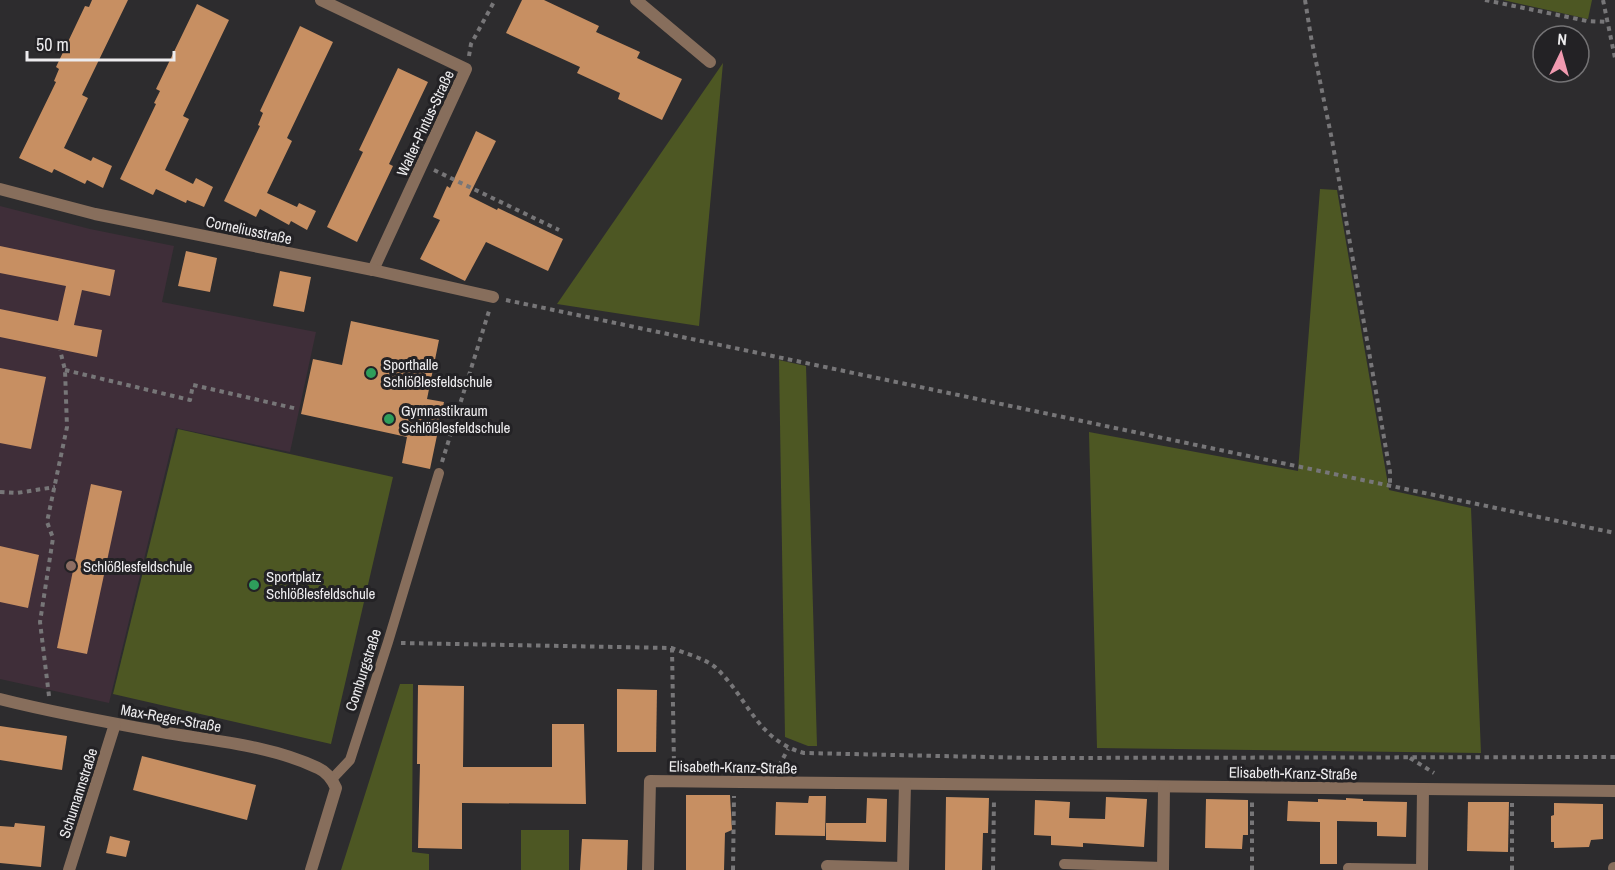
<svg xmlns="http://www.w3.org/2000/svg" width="1615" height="870" font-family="'Archivo Narrow',sans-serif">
  <rect width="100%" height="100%" fill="#2d2c2e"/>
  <path fill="#3f2e39" d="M 0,206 L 90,229 L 174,246 L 162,302 L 316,332 L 290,452 L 176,428 L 109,703 L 0,679 Z"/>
  <g fill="#4d5723">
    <path d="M 1503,0 L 1592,0 L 1588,19 Z"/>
    <path d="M 723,63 L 699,326 L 557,304 Z"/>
    <path d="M 1320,189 L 1337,190 L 1389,490 L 1471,508 L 1481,753 L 1097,748 L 1089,432 L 1298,471 Z"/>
    <path d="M 779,360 L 806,366 L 817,746 L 808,746 L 785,737 Z"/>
    <path d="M 178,429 L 393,477 L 331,744 L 113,694 Z"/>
    <path d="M 400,684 L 413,684 L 412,852 L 429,854 L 429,870 L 341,870 Z"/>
    <rect x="521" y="830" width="48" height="40"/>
  </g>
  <g fill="#c78f62">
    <path d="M 92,0 L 128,0 L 82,95 L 88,98 L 64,148 L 91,161 L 93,157 L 112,166 L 103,188 L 87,180 L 85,184 L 54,169 L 52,173 L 19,158 L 56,82 L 54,81 L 59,69 L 56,67 L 85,6 L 89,7 Z"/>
    <path d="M 522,0 L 544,0 L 599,26 L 596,32 L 640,52 L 637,58 L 682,79 L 662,120 L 618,99 L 620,93 L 577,73 L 580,67 L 506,33 Z"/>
    <path d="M 197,4 L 229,20 L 183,116 L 189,119 L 165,170 L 193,184 L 196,178 L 213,187 L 204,207 L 187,200 L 186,203 L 156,189 L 153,195 L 120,179 L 156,104 L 154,103 L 160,91 L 156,89 Z"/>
    <path d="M 300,26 L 333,42 L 287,138 L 292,141 L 267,193 L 297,207 L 299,203 L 316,211 L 307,230 L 291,221 L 289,225 L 260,209 L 256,217 L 224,201 L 260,126 L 258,125 L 263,113 L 260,111 Z"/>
    <path d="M 398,68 L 428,82 L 389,164 L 393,166 L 357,242 L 327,227 L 363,152 L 359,150 Z"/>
    <path d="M 476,131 L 496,141 L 469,196 L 497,210 L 498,208 L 563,239 L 548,271 L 486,242 L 465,281 L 420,259 L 440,220 L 433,217 L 447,186 L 450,188 Z"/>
    <path d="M 0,246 L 115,270 L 110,296 L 82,290 L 74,325 L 102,330 L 97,357 L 0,337 L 0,309 L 58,321 L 66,286 L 0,273 Z"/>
    <path d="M 186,251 L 217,258 L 210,292 L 178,286 Z"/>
    <path d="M 280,271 L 311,277 L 304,312 L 273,306 Z"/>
    <path d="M 351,321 L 439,340 L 427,399 L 444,402 L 430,469 L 402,463 L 407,437 L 301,414 L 313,359 L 342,365 Z"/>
    <path d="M 0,368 L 46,377 L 31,449 L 0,443 Z"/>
    <path d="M 91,484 L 122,491 L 87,654 L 57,648 Z"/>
    <path d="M 0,546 L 39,555 L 28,608 L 0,602 Z"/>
    <path d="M 418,685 L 464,686 L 463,767 L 552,767 L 552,724 L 584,724 L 586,804 L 462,803 L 462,849 L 418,848 L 420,764 L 417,764 Z"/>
    <path d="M 617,689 L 657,690 L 656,752 L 617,752 Z"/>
    <path d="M 0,726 L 67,736 L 62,770 L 0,760 Z"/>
    <path d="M 142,756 L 256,785 L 247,820 L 133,790 Z"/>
    <path d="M 686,795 L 730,795 L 732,830 L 725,833 L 724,870 L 686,870 Z"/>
    <path d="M 809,796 L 826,796 L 825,836 L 775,835 L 776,802 L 808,803 Z"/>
    <path d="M 946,797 L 989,798 L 988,833 L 983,833 L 982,870 L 945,870 Z"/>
    <path d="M 1106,797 L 1147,799 L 1144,847 L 1083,843 L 1083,847 L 1051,845 L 1051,836 L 1034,835 L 1035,800 L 1070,802 L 1069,818 L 1105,819 Z"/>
    <path d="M 867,798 L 887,799 L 886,842 L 826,840 L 826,823 L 866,823 Z"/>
    <path d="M 1346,798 L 1363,799 L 1363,801 L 1407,802 L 1406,837 L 1377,836 L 1377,822 L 1337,821 L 1337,864 L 1320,864 L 1320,822 L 1287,821 L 1288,801 L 1318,802 L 1318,799 L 1346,800 Z"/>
    <path d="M 1206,799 L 1248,800 L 1248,835 L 1243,835 L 1242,849 L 1205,848 Z"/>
    <path d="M 1468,802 L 1509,802 L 1508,852 L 1467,851 Z"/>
    <path d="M 1554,803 L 1603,804 L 1603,839 L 1591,840 L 1589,847 L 1554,848 L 1554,842 L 1551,842 L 1551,816 L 1554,815 Z"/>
    <path d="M 15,823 L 45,826 L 41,867 L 0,863 L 0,826 L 14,827 Z"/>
    <path d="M 110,836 L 130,841 L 126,857 L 106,853 Z"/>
    <path d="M 582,839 L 628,840 L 627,870 L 580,870 Z"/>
  </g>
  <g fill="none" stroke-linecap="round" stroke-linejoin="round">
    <g stroke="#777678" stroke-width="4" stroke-dasharray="4.5 4.5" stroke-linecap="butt">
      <path d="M 1305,0 L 1311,37 L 1332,140 L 1390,472 L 1390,485"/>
      <path d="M 1485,0 L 1587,21 L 1608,22"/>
      <path d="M 1603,0 L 1615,58"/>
      <path d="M 469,56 L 471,44 L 495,0"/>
      <path d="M 434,170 L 559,230"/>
      <path d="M 506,300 L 1615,533"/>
      <path d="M 65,370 L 190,400 L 193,385 L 298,409"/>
      <path d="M 442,462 L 489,311"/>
      <path d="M 0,492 L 17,493 L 55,487"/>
      <path d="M 401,643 L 672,648 C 684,653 706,659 715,667 C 748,697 756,740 804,753 L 1032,758 L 1615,757"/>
      <path d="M 672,648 L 674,765"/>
      <path d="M 49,696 L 40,622 L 53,538 L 47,522 L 67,427 L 65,370 L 60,350"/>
      <path d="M 1410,758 L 1434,773"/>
      <path d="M 779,766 L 788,749"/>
      <path d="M 733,870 L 734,796"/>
      <path d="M 993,870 L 994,799"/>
      <path d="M 1252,870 L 1252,800"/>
      <path d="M 1512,870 L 1512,803"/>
    </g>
    <g stroke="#876e5c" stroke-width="10">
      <path d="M 332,779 L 350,760 L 388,642 L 439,473"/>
      <path d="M 1064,864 L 1163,867"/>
      <path d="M 1348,868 L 1422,869"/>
    </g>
    <g stroke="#876e5c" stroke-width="12">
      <path d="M 321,0 L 466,69 L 373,270"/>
      <path d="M 636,0 L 710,62"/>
      <path d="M 0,189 L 95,214 L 373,270 L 493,297"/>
      <path d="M 0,699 C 55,713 111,723 167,733 C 216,741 272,746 318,768 C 327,772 332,779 336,788 L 311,870"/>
      <path d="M 827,866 L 903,868"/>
      <path d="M 1614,868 L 1615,868"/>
      <path d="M 69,870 L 115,724"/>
      <path d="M 648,870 L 650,781 L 1615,791"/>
      <path d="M 903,870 L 905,784"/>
      <path d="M 1163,870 L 1164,787"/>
      <path d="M 1422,870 L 1423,789"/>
    </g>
  </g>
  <g fill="#2e9e5b" stroke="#232225" stroke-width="2">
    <circle cx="371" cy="373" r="6"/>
    <circle cx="389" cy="419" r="6"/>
    <circle cx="254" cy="585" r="6"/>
  </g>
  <circle fill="#8d6e63" stroke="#232225" stroke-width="2" cx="71" cy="566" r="6"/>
  <g text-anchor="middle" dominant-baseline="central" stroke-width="6" stroke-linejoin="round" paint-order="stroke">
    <g font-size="15" fill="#edecee" stroke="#232225">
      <text transform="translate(425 123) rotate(-65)">Walter-Pintus-Straße</text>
      <text transform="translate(249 230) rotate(12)">Corneliusstraße</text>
      <text transform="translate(363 670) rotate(-72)">Comburgstraße</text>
      <text transform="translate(171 718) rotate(10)">Max-Reger-Straße</text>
      <text transform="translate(733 767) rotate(1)">Elisabeth-Kranz-Straße</text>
      <text transform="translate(1293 773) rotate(1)">Elisabeth-Kranz-Straße</text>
      <text transform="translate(78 793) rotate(-72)">Schumannstraße</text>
    </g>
    <g font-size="15" fill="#edecee" stroke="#232225" text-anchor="start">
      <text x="383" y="364">Sporthalle<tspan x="383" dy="17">Schlößlesfeldschule</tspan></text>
      <text x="401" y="410">Gymnastikraum<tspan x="401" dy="17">Schlößlesfeldschule</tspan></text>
      <text x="83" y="566">Schlößlesfeldschule</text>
      <text x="266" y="576">Sportplatz<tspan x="266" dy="17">Schlößlesfeldschule</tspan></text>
    </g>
  </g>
  <g transform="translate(1561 54) rotate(5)"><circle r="28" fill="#232225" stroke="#747375" stroke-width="1.5"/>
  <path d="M0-4.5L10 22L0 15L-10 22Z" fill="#f19ab0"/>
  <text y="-9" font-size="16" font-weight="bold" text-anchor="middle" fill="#edecee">N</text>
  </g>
  <path d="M27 51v9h147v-9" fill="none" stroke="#edecee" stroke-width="3"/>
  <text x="36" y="51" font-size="18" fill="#edecee" stroke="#232225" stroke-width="4.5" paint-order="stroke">50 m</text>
</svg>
